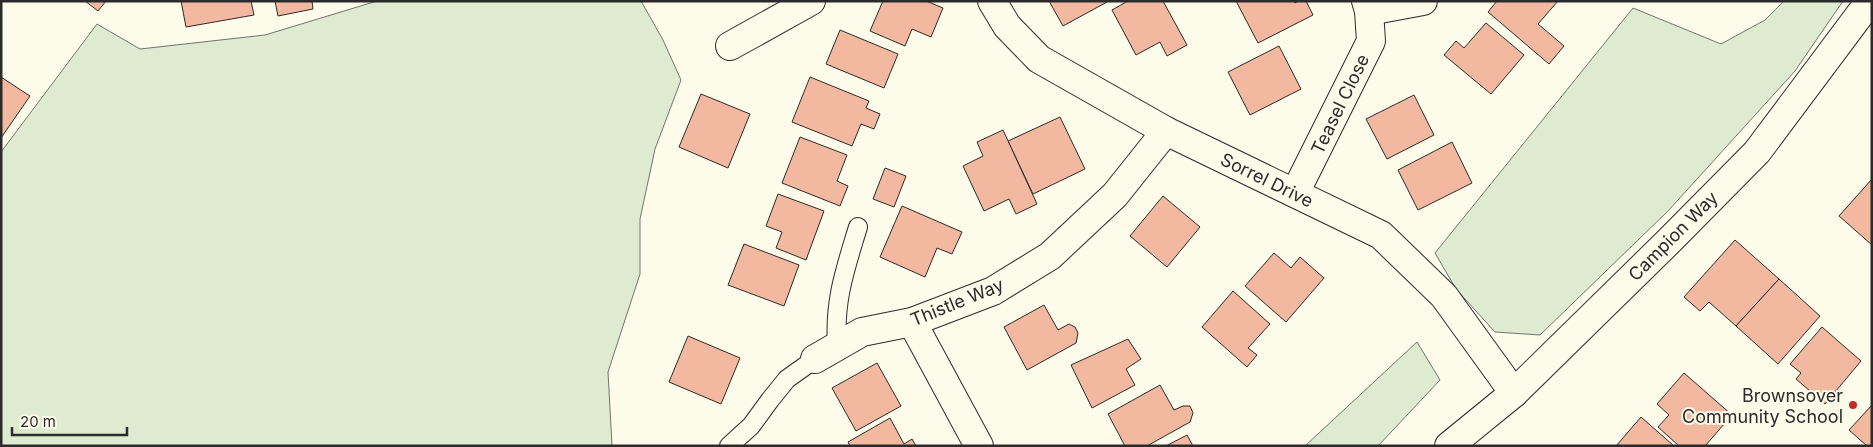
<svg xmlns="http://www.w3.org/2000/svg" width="1873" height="447" font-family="Inter,sans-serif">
  <rect width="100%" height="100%" fill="#fdfbea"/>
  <g fill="#deebd1" stroke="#74746e">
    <path d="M 377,1 L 641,1 L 663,40 L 681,80 L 655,149 L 640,219 L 640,274 L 608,372 L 612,446 L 1,446 L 1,152 L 97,24 L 140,49 L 265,35 Z"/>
    <path d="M 1784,1 L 1843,1 L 1795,71 L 1668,211 L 1540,335 L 1495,332 L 1456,289 L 1435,253 L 1633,8 L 1721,44 L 1765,20 Z"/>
    <path d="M 1417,342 L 1440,380 L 1378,446 L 1305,446 Z"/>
  </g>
  <g fill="#f2b8a0" stroke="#2b2b2b">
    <path d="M 85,1 L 106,1 L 98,11 Z"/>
    <path d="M 181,1 L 251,1 L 254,15 L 186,27 Z"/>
    <path d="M 275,1 L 312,1 L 313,9 L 278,16 Z"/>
    <path d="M 883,1 L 926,1 L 943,8 L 931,37 L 912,29 L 905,46 L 870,31 Z"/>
    <path d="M 1049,1 L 1107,1 L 1107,2 L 1063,26 Z"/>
    <path d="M 1128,1 L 1163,1 L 1187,45 L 1167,56 L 1160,42 L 1136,55 L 1112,10 Z"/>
    <path d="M 1236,1 L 1294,1 L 1295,3 L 1298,1 L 1306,1 L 1313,15 L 1258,43 Z"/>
    <path d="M 1497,1 L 1558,1 L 1538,24 L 1564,46 L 1549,64 L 1488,12 Z"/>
    <path d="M 1486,23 L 1524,55 L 1491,94 L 1444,55 L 1456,41 L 1464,48 Z"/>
    <path d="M 840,30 L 898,54 L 884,88 L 826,64 Z"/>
    <path d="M 1279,46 L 1301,89 L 1250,115 L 1228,72 Z"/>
    <path d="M 1,77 L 30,96 L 1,138 Z"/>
    <path d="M 810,77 L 869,101 L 866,108 L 880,114 L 874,129 L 861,124 L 852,146 L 792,122 Z"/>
    <path d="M 701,94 L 750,114 L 728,168 L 679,147 Z"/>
    <path d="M 1414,95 L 1434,135 L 1387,159 L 1366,119 Z"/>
    <path d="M 1060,117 L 1085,169 L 1033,194 L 1008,141 Z"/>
    <path d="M 1003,130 L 1037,204 L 1016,214 L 1009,199 L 984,211 L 963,166 L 983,156 L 977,142 Z"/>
    <path d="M 800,137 L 847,155 L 837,181 L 848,186 L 840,206 L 782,183 Z"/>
    <path d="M 1452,142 L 1472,183 L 1418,210 L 1398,170 Z"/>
    <path d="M 885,168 L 906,176 L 894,207 L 873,199 Z"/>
    <path d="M 1872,179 L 1872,245 L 1839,216 Z"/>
    <path d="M 778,194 L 824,211 L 806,260 L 776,248 L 782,232 L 766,226 Z"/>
    <path d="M 1163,196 L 1200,227 L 1167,267 L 1130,236 Z"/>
    <path d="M 902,206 L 962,232 L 952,254 L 937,248 L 925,277 L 880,257 Z"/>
    <path d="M 1735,240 L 1779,279 L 1736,326 L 1709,302 L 1700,311 L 1684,297 Z"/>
    <path d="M 744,244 L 799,265 L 784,306 L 728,285 Z"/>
    <path d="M 1274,253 L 1291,268 L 1300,257 L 1324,278 L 1286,322 L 1245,286 Z"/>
    <path d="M 1779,279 L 1820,316 L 1778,364 L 1736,326 Z"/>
    <path d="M 1233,291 L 1270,324 L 1248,348 L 1257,355 L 1247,367 L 1202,327 Z"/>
    <path d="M 1044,305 L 1058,330 L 1069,324 L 1075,327 L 1078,333 L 1076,343 L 1027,370 L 1004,327 Z"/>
    <path d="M 1822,327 L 1861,361 L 1825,404 L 1796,379 L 1801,373 L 1790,364 Z"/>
    <path d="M 688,336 L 740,358 L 721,404 L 669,382 Z"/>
    <path d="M 1128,339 L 1141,359 L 1126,369 L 1135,385 L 1092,408 L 1071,365 Z"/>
    <path d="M 877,363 L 901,406 L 856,431 L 832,388 Z"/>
    <path d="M 1684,373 L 1732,415 L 1705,446 L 1679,446 L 1658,427 L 1669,415 L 1657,404 Z"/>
    <path d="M 1160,385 L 1174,410 L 1183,406 L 1190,406 L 1193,413 L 1190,422 L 1147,446 L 1125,446 L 1108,414 Z"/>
    <path d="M 1872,405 L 1872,446 L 1867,446 L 1849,430 Z"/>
    <path d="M 1641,417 L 1674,446 L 1616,446 Z"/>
    <path d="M 890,418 L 904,444 L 912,439 L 916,446 L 850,446 L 848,442 Z"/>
    <path d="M 1187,435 L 1193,446 L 1166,446 Z"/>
  </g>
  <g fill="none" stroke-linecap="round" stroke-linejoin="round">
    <defs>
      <g id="lane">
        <path d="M 837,346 C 834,300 845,270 858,227"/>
        <path d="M 729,446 L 751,426 L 770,400 L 787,379 L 815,359"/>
      </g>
      <g id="street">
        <path d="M 992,1 L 1007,26 L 1039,59 L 1166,131 L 1381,235 L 1444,296 L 1514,393"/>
        <path d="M 1369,11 L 1423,1"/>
        <path d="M 730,46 L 811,1"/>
        <path d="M 1295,193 L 1371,41 L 1369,11 L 1366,1"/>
        <path d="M 912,322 L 979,446"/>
        <path d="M 815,359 L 862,332 L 912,322 L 993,291 L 1050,256 L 1115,195 L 1166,131"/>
        <path d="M 1449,446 L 1514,393 L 1670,240 L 1757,152 L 1870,1"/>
      </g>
    </defs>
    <use href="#lane" stroke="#2b2b2b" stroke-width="20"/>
    <use href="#street" stroke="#2b2b2b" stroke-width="30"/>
    <use href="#lane" stroke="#fdfbea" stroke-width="18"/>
    <use href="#street" stroke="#fdfbea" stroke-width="28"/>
  </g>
  <circle fill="#c62828" stroke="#fdfbea" stroke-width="2" cx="1853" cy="405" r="5"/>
  <g text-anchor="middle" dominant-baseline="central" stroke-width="4" stroke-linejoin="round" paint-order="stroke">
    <g font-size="18" fill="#2b2b2b" stroke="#fdfbea">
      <text transform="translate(1340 104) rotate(-64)">Teasel Close</text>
      <text transform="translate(1267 180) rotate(26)">Sorrel Drive</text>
      <text transform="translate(1673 236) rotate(-45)">Campion Way</text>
      <text transform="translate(957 302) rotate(-22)">Thistle Way</text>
    </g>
    <g font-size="18" fill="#2b2b2b" stroke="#fdfbea" text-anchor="end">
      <text x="1843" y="395">Brownsover<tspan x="1843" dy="21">Community School</tspan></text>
    </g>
  </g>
  <rect width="1873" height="447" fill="none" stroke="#2b2b2b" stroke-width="5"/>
  <path d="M12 427v8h115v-8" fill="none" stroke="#2b2b2b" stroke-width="2.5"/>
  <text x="20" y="427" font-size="15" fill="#2b2b2b" stroke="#fdfbea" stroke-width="4" paint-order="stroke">20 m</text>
</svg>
